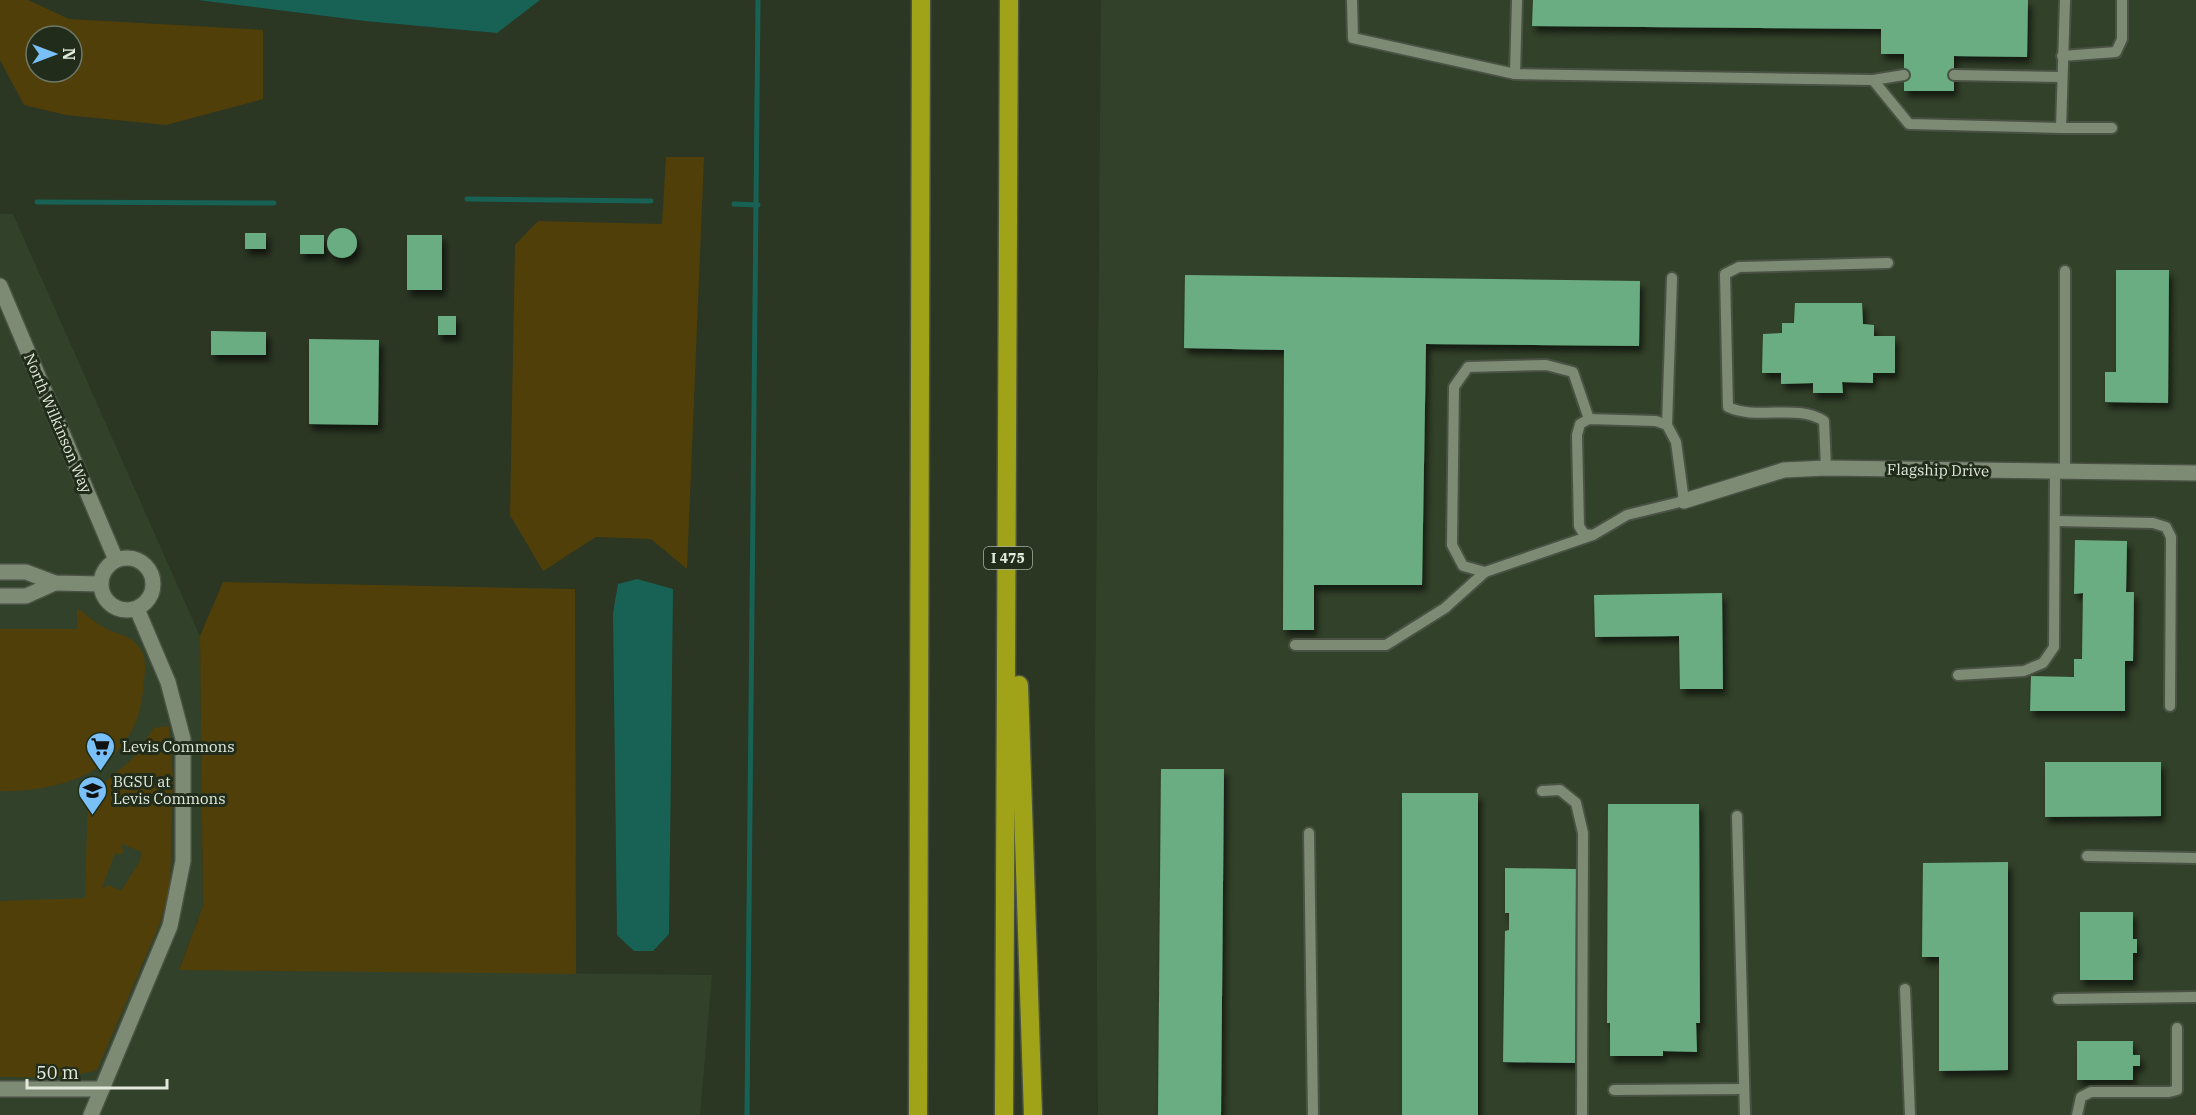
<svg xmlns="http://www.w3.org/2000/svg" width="2196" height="1115" font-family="'IBM Plex Serif',serif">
  <defs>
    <filter id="shadow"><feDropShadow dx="3.5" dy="6" stdDeviation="3" flood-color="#0009"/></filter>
  </defs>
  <rect width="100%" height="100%" fill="#2b3623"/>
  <g fill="#324129">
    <path d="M 1101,0 L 2196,0 L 2196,1115 L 1098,1115 L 1095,731 Z"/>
    <path d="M 0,214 L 13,214 L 200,636 L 203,906 L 179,969 L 712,975 L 700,1115 L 0,1115 Z"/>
  </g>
  <g fill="#513f0a" fill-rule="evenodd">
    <path d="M 0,0 L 28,0 L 69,19 L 263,30 L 263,99 L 166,125 L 66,115 L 24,105 L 0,60 ZM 36,36 L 72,36 L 72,72 L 36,72 Z"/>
    <path d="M 666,157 L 704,157 L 687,569 L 651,539 L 596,537 L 543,571 L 510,515 L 515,245 L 538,221 L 662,224 Z"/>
    <path d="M 223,582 L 575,589 L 576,974 L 179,970 L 203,906 L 200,636 Z"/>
    <path d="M 77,608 C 86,614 94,622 103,627 C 117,635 131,634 141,650 C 148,660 144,678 143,690 C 136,767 68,792 0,791 L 0,629 L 77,629 Z"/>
    <path d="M 169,726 L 173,778 L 170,888 L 160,923 L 97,1070 C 66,1079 33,1077 0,1077 L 0,901 L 85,898 L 88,796 L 131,760 L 154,728 ZM 122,844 L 142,852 L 140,861 L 121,891 L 109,885 L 102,888 L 115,853 L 121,855 L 124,849 L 121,848 Z"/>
  </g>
  <g fill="#176255">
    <path d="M 198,0 L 540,0 L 497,33 L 365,21 Z"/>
    <path d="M 637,579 L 673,589 L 669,934 L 653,951 L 634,951 L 617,935 L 613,613 L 618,584 Z"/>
  </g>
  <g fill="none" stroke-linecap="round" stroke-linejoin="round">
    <g stroke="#176255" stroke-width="5">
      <path d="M 467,199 L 651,201"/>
      <path d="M 37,202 L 274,203"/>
      <path d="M 734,204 L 758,205"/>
      <path d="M 747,1115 L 758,0"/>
    </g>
  </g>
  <g fill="#6aad83" filter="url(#shadow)">
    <path d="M 1533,0 L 2028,0 L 2027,57 L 1954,56 L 1954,91 L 1904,91 L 1904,54 L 1881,54 L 1881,29 L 1532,26 Z"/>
    <circle cx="342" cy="243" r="15"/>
    <rect x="245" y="233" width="21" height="16"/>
    <rect x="300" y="235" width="24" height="19"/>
    <rect x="407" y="235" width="35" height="55"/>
    <path d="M 2116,270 L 2169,270 L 2168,403 L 2105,402 L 2105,372 L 2116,372 Z"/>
    <path d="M 1185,275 L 1640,281 L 1639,346 L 1426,344 L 1422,585 L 1314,585 L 1314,630 L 1283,630 L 1284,350 L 1184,348 Z"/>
    <path d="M 1795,303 L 1862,303 L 1863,324 L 1874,325 L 1874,336 L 1895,336 L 1895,373 L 1873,373 L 1873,383 L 1842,382 L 1843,393 L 1813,393 L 1813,383 L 1781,384 L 1781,373 L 1762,373 L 1763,334 L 1782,333 L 1782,323 L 1794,323 Z"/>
    <rect x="438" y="316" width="18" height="19"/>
    <path d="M 211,331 L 266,332 L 266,355 L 211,355 Z"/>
    <path d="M 309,339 L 379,340 L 378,425 L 309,424 Z"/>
    <path d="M 2075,540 L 2127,541 L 2126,592 L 2134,592 L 2133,661 L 2125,661 L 2125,711 L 2030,711 L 2031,676 L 2074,677 L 2074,659 L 2082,659 L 2083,593 L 2074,594 Z"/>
    <path d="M 1722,593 L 1723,689 L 1680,689 L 1679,636 L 1595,637 L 1594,595 Z"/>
    <path d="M 2045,762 L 2161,762 L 2161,816 L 2045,817 Z"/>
    <path d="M 1161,769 L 1224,769 L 1221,1115 L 1158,1115 Z"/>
    <rect x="1402" y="793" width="76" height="322"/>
    <path d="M 1608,804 L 1699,804 L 1700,1023 L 1696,1023 L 1697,1052 L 1663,1051 L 1663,1056 L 1610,1056 L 1610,1023 L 1607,1023 Z"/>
    <path d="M 2008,862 L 2008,1070 L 1939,1071 L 1939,957 L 1922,957 L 1923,863 Z"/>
    <path d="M 1505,868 L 1576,869 L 1575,1063 L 1503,1062 L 1505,931 L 1509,930 L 1509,913 L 1505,913 Z"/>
    <path d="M 2080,912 L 2133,912 L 2133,939 L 2137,939 L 2137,953 L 2133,953 L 2133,980 L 2080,980 Z"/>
    <path d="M 2077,1041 L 2133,1041 L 2133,1055 L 2140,1055 L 2140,1066 L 2133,1066 L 2133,1080 L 2077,1080 Z"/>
  </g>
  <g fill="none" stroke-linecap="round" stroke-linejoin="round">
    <defs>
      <g id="service">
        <path d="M 1352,0 L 1353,38 L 1515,74 L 1873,80 L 1909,124 L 2061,128 L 2065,0"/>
        <path d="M 2062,56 L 2116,52 L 2122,39 L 2122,0"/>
        <path d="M 1515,74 L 1517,0"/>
        <path d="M 1954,75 L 2062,77"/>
        <path d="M 1873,80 L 1904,75"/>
        <path d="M 2061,128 L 2112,128"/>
        <path d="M 2065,271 L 2065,471"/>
        <path d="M 1589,419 L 1573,372 L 1546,365 L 1468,367 L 1454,387 L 1452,545 L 1463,566 L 1485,572 L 1593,535"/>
        <path d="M 1589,419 L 1656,421 L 1667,425 L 1676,442 L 1684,501 L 1627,515 L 1593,535 L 1584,534 L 1579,526 L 1577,435 L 1580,424 Z"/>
        <path d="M 1667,425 L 1672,278"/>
        <path d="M 1826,468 L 1824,421 C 1796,403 1758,421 1728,407 L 1725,274 L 1739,267 L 1888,263"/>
        <path d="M 2055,521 L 2153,523 L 2166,527 L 2171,537 L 2170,706"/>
        <path d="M 1295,645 L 1386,645 L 1445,608 L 1485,572"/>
        <path d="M 1958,675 L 2024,671 L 2043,663 L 2054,647 L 2055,471"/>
        <path d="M 1542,791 L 1560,790 L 1576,803 L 1583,833 L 1582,1115"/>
        <path d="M 1737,816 L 1745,1115"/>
        <path d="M 1309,833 L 1313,1115"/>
        <path d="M 2087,856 L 2196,858"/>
        <path d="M 1905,989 L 1910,1115"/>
        <path d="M 2058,999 L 2196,997"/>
        <path d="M 1614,1090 L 1744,1089"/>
        <path d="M 2077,1115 L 2081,1097 L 2091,1092 L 2169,1092 L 2177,1090 L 2177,1028"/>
      </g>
      <g id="minor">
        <path d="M 0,286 L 116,560"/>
        <path d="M 1684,501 L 1784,470 L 1826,468 L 2196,473"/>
        <circle cx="127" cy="584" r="26"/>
        <path d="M 0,572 L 26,572 L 55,583 L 101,584"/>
        <path d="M 0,596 L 26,596 L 55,583"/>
        <path d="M 0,1089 L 102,1089"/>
        <path d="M 91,1115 L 170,926 L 183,861 L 183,739 L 168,682 L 137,609"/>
      </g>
      <g id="motorway">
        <path d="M 1019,685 L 1033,1115"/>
        <path d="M 918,1115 L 921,0"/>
        <path d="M 1004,1115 L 1009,0"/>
      </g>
    </defs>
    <use href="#service" stroke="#495243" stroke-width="14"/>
    <use href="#minor" stroke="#495243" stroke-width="18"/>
    <use href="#motorway" stroke="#495243" stroke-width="21"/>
    <use href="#service" stroke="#7d8a74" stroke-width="10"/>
    <use href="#minor" stroke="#7d8a74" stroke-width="15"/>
    <use href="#motorway" stroke="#a0a317" stroke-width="18"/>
  </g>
  <defs>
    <symbol id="supermarket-pin" viewBox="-11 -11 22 30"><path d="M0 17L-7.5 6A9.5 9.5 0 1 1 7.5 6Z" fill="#79bff8" stroke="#212c1a"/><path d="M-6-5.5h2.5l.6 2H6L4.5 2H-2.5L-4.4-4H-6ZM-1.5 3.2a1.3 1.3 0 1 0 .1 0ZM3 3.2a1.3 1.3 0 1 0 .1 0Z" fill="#111"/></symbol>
    <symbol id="university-pin" viewBox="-11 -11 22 30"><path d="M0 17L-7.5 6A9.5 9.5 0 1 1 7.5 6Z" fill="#79bff8" stroke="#212c1a"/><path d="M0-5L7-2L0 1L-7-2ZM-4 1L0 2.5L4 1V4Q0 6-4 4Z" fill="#111"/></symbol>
  </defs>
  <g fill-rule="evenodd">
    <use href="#supermarket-pin" x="84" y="730" width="33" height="45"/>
    <use href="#university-pin" x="76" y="774" width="33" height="45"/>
  </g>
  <g text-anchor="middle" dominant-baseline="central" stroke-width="6" stroke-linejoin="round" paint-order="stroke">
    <rect fill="#212c1a" stroke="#a8b1a3" stroke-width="1.5" x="984" y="547" width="48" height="22" rx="4.5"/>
    <g font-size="14" font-weight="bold" fill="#e2eade">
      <text x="1008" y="558">I 475</text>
    </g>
    <g font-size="15" fill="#e2eade" stroke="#212c1a">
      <text transform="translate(58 423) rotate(67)">North Wilkinson Way</text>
      <text transform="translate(1938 470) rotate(1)">Flagship Drive</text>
    </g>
    <g font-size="15" fill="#e2eade" stroke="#212c1a" text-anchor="start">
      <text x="122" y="746">Levis Commons</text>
      <text x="113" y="781">BGSU at<tspan x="113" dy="17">Levis Commons</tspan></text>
    </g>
  </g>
  <g transform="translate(54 54) rotate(90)"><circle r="28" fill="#212c1a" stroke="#6e7868" stroke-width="1.5"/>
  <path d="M0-4.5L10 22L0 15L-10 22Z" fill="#79bff8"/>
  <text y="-9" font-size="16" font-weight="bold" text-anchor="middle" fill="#e2eade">N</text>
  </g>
  <path d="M27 1079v9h140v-9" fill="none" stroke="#e2eade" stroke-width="3"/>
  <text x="36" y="1079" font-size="18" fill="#e2eade" stroke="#212c1a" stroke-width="4.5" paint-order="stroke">50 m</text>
</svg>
